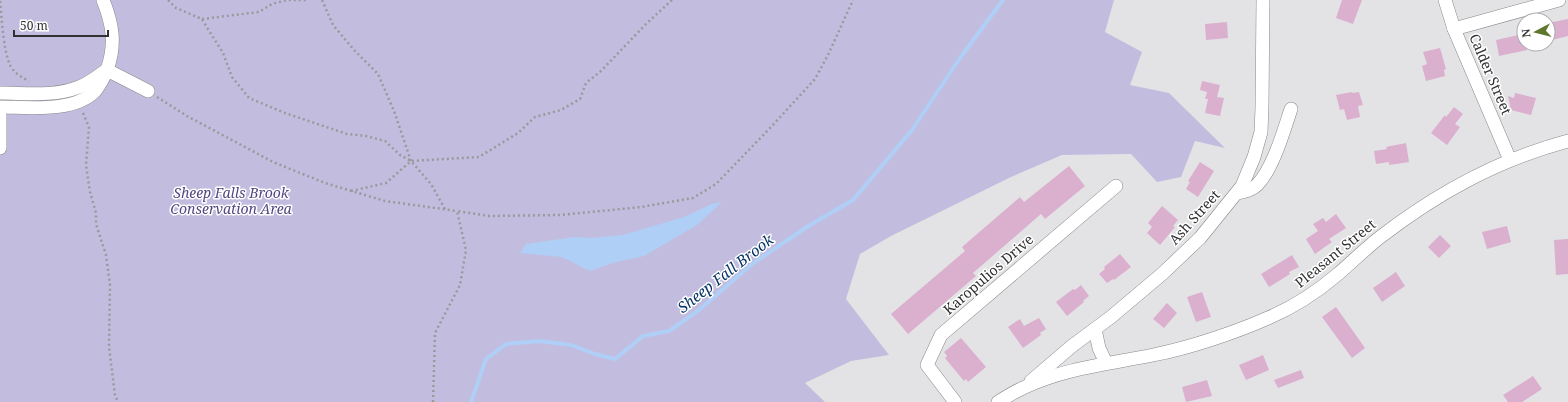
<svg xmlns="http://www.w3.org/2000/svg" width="1568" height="402" font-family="'Noto Serif',serif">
  <rect width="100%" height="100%" fill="#e3e3e6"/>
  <path fill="#c2bdde" d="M 0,0 L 1129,0 L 1114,0 L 1105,32 L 1142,52 L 1130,85 L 1169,93 L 1225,148 L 1195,141 L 1181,177 L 1157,182 L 1131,154 L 1062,155 L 1011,177 L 891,236 L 860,254 L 846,299 L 889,355 L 851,361 L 805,383 L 825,402 L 0,402 Z"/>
  <path fill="#afcff7" d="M 722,202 L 697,225 L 644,256 L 612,263 L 590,271 L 562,257 L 520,253 L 526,244 L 575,237 L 592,238 L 623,235 L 684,217 L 712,204 Z"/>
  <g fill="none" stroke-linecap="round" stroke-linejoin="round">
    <path stroke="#afcff7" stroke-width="4" d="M 471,402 L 486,359 L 506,344 L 539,341 L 571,345 L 595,354 L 615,359 L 643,336 L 669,331 L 699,310 L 752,264 L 810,225 L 853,200 L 912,130 L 960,58 L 1003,0"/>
  </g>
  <g fill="#dbafce">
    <path d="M 1342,0 L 1362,0 L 1353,24 L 1336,18 Z"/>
    <path d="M 1568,19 L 1568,36 L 1552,40 L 1548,23 Z"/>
    <path d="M 1227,22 L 1228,38 L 1206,40 L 1205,24 Z"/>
    <path d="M 1523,34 L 1524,44 L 1525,44 L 1527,50 L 1499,56 L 1496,40 Z"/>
    <path d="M 1440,48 L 1446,69 L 1444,70 L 1445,76 L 1426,81 L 1422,66 L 1427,64 L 1423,52 Z"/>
    <path d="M 1202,81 L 1220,85 L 1217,97 L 1224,98 L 1220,116 L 1205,113 L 1208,99 L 1205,99 L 1207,92 L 1200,90 Z"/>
    <path d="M 1352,92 L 1352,93 L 1359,92 L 1363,105 L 1358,106 L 1360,117 L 1347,120 L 1344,109 L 1340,110 L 1336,95 Z"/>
    <path d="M 1515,93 L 1536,98 L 1531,115 L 1511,110 L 1508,96 L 1514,98 Z"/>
    <path d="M 1454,107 L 1463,114 L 1455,124 L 1460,127 L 1447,145 L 1431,133 L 1445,115 L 1446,117 Z"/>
    <path d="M 1406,143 L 1409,162 L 1389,165 L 1389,162 L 1376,164 L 1374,151 L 1387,149 L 1386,147 Z"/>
    <path d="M 1200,162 L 1214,171 L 1198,197 L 1186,189 L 1190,182 L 1188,181 Z"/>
    <path d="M 1069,166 L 1085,186 L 1045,219 L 1041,214 L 973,273 L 976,276 L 908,334 L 891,314 L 965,251 L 962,247 L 1020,197 L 1024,202 Z"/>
    <path d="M 1162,206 L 1178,220 L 1173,226 L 1175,227 L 1160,245 L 1147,233 L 1152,227 L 1148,223 Z"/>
    <path d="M 1336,214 L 1346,228 L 1329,239 L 1332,242 L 1315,254 L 1306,239 L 1318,231 L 1313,224 L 1323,218 L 1326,222 Z"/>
    <path d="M 1507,226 L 1511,242 L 1487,249 L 1482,232 Z"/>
    <path d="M 1440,235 L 1451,246 L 1439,258 L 1428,247 Z"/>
    <path d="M 1568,239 L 1568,274 L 1556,275 L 1554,240 Z"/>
    <path d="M 1120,254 L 1131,267 L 1114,280 L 1113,279 L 1107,283 L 1099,274 L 1105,269 L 1104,267 Z"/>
    <path d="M 1292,255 L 1299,267 L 1289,272 L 1290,274 L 1269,287 L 1261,274 Z"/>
    <path d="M 1396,272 L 1405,286 L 1382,302 L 1373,288 Z"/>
    <path d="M 1081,285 L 1089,296 L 1083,301 L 1084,302 L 1067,316 L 1056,302 L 1073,289 L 1075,290 Z"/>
    <path d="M 1202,292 L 1211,317 L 1196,322 L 1187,297 Z"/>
    <path d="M 1167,303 L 1177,313 L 1164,328 L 1153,319 Z"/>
    <path d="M 1336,307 L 1365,348 L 1352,358 L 1322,317 Z"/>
    <path d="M 1039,318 L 1046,329 L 1040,333 L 1041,335 L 1023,348 L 1008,327 L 1020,319 L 1024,326 Z"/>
    <path d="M 961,338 L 986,367 L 968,382 L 966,379 L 964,381 L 945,358 L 947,356 L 944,352 Z"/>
    <path d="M 1263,355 L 1269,370 L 1246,380 L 1239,365 Z"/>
    <path d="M 1301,370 L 1304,378 L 1278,388 L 1274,380 Z"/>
    <path d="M 1533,376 L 1542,389 L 1522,402 L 1508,402 L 1503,395 Z"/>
    <path d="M 1207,380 L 1212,396 L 1186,402 L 1182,387 Z"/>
  </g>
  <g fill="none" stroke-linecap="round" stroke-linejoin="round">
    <defs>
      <g id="minor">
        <path d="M 103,0 C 113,25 116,44 107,70 L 148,91"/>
        <path d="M 1445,0 L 1454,29 L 1510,160"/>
        <path d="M 1454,29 L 1559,0"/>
        <path d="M 0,93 C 26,93 54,97 79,87 C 88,84 97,77 105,71"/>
        <path d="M 0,107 C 28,107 74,113 95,91 C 100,85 104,77 107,70"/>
        <path d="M 0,116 L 0,148"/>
        <path d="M 1237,193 C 1244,192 1252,190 1257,185 C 1273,169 1284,130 1291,109"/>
        <path d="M 1095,329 L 1099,348 L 1106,363"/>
        <path d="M 1031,381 L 1072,346 L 1111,317 L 1162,274 L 1200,238 L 1242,186 L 1254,157 L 1261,132 L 1262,107 L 1263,0"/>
        <path d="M 955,402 L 927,365 L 941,335 L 1116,186"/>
        <path d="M 998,402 C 1006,397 1014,392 1023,388 C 1064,368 1109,364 1153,355 C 1189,348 1234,333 1268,318 C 1294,307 1317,292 1338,274 C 1352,262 1365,249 1379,238 C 1437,193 1497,160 1568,141"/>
      </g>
    </defs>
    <use href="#minor" stroke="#88878a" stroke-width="14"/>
    <g stroke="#99999c" stroke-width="2.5" stroke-dasharray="2 3" stroke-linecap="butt">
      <path d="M 168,0 L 176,8 L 202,19 L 206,26 L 223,53 L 232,77 L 249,98 L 285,113 L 347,134 L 366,136 L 385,141 L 400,155 L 411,161"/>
      <path d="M 322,0 L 333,25 L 355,51 L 378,74 L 394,111 L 411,161"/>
      <path d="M 0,1 C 2,19 3,49 10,65 C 13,72 22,78 29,81"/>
      <path d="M 202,19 L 259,12 L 272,4 L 287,0 L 308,0"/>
      <path d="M 157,97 L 187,116 L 273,162 L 325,183 L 385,201 L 457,211"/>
      <path d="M 83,113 L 89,127 L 86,165 L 90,192 L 96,213 L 96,224 L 106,255 L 110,285 L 109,347 L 115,395 L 118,402"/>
      <path d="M 351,191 L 386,183 L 411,161"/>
      <path d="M 445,209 L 431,184 L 411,161 L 479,157 L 518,133 L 535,117 L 561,110 L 580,99 L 586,83 L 601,71 L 646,24 L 672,0"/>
      <path d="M 433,402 L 435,333 L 460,285 L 466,250 L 457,211 L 489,216 L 561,215 L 641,207 L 693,198 L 716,184 L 771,127 L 815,79 L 828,55 L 853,0"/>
    </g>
    <use href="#minor" stroke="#fff" stroke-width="13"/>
  </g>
  <g text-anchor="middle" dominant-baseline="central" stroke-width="3" stroke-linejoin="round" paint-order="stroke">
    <g font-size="14" fill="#313132" stroke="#fff">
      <text transform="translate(1491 74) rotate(67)">Calder Street</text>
      <text transform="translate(1194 217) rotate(-48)">Ash Street</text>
      <text transform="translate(1335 253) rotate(-39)">Pleasant Street</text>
      <text transform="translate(988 274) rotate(-41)">Karopulios Drive</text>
    </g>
    <g font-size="14" font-style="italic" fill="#534681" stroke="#fff">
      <text x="231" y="192">Sheep Falls Brook<tspan x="231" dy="16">Conservation Area</tspan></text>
    </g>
    <g font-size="15" font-style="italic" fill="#073565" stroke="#fff">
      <text transform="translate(725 273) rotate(-38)">Sheep Fall Brook</text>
    </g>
  </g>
  <g transform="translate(1536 32) rotate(263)"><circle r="19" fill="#ffffff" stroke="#adadad"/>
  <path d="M0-3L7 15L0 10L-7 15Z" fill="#5d782b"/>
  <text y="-6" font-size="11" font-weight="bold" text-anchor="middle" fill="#313132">N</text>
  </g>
  <path d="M14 30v6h94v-6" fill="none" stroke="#313132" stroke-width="2"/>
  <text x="20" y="30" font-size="12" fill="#313132" stroke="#ffffff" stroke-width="3" paint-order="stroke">50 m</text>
</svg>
